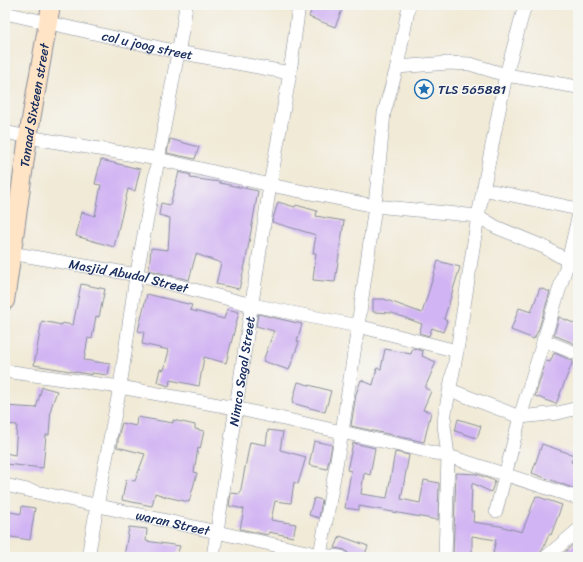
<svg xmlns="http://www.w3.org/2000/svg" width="583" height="562" font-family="Sriracha,sans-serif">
  <rect width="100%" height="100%" fill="#f6f6f2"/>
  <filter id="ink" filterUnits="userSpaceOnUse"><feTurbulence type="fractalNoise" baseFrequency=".025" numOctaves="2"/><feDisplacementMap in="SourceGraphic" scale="8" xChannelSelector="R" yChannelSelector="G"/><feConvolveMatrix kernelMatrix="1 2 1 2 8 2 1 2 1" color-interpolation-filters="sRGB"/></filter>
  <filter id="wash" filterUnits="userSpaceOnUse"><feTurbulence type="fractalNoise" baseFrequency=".012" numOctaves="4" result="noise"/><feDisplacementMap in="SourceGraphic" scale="16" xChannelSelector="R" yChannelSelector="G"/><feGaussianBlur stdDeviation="0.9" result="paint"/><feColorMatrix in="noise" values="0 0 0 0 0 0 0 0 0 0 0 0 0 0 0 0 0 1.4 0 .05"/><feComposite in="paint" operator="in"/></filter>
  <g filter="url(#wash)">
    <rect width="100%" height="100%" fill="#f1ead7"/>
    <g id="blocks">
      <g fill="#d1b4f3">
        <path d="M 313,5 L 344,5 L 335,27 L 309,17 Z"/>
        <path d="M 170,139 L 199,147 L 195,159 L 167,153 Z"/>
        <path d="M 101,160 L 140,169 L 135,191 L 128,189 L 114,247 L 76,236 L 82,212 L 95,216 L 101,185 L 95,184 Z"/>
        <path d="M 179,172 L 191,175 L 190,178 L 220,182 L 220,183 L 258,191 L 245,265 L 239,289 L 216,284 L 221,263 L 196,254 L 189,280 L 149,270 L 151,248 L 168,250 L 170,218 L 159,215 L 161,203 L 170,205 Z"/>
        <path d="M 278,202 L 295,207 L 296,205 L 317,211 L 316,216 L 344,221 L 335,282 L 313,280 L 316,253 L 313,253 L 316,235 L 272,222 Z"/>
        <path d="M 438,261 L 460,267 L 444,319 L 447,321 L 443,332 L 432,328 L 429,336 L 419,333 L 422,324 L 392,313 L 373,312 L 373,299 L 384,299 L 422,313 Z"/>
        <path d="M 81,284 L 105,289 L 99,317 L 96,316 L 92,339 L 88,338 L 84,360 L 110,364 L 108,375 L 92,373 L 92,375 L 88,374 L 34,365 L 42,321 L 62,325 L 62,323 L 73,325 Z"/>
        <path d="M 540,288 L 550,292 L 539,328 L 534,339 L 511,330 L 519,308 L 531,312 Z"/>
        <path d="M 147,294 L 192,305 L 190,310 L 224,319 L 227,309 L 239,312 L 226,363 L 204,357 L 199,386 L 170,380 L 169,386 L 157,382 L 160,369 L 164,370 L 169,350 L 142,344 L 144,332 L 138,331 Z"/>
        <path d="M 258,314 L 302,324 L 297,341 L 299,342 L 289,370 L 263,361 L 274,331 L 256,326 Z"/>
        <path d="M 559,317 L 578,325 L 578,345 L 554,335 Z"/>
        <path d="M 413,348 L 423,351 L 422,356 L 436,362 L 425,388 L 431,391 L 423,410 L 431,412 L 424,442 L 351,426 L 356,394 L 361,380 L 373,385 L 377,368 L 381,369 L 385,349 L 411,354 Z"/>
        <path d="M 554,353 L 573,361 L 556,404 L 535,396 L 546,361 L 550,362 Z"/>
        <path d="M 298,382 L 331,391 L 325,412 L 292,403 Z"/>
        <path d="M 42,387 L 57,391 L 51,408 L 49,435 L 46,435 L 43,468 L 5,464 L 5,453 L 15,455 L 17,425 L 5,424 L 5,406 L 36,408 Z"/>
        <path d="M 137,417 L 173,423 L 173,420 L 195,425 L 195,429 L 204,431 L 200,449 L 198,448 L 194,472 L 197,473 L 189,502 L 167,497 L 155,493 L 152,506 L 122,500 L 126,480 L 135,481 L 145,454 L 117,447 L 119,434 L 122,423 L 136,426 Z"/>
        <path d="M 458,419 L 481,426 L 477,438 L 455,431 Z"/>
        <path d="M 268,430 L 283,432 L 280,450 L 306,457 L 298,484 L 294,482 L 291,503 L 275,501 L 271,520 L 296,524 L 293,537 L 269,532 L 268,535 L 240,529 L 244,509 L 229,506 L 231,493 L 240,494 L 250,442 L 266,445 Z"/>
        <path d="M 314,441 L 332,445 L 327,469 L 309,465 Z"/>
        <path d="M 353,443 L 375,448 L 370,475 L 364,473 L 361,494 L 387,498 L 395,452 L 409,455 L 401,499 L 420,503 L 424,480 L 439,483 L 438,520 L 359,506 L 359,510 L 345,508 L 351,471 L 347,470 Z"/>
        <path d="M 542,444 L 574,455 L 571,462 L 578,465 L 578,490 L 532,473 Z"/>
        <path d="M 456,473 L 477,474 L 495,481 L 491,492 L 472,483 L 471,512 L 474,512 L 473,522 L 500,526 L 522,532 L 536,496 L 562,505 L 551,535 L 549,534 L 543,549 L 539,554 L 538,557 L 507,557 L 493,553 L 496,540 L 472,536 L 472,557 L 453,557 Z"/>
        <path d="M 314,498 L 322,500 L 319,518 L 309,515 Z"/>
        <path d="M 22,506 L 35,508 L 30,540 L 5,536 L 5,511 L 21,514 Z"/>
        <path d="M 129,527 L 147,529 L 146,541 L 180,546 L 176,557 L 124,557 Z"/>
        <path d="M 340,536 L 368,546 L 364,557 L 349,557 L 348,553 L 345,550 L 335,548 Z"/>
        <path d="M 578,540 L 578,557 L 562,557 L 565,552 Z"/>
      </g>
    </g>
  </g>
  <g filter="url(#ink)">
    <use href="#blocks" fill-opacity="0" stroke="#868c9a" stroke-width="1"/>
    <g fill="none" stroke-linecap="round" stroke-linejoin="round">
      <defs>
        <g id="street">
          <path id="s1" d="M 5,13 L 178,52 L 290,73"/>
          <path d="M 397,67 L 448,63 L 470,64 L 506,75 L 578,87"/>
          <path d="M 5,132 L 28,137 L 158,159 L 270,185 L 375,206 L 478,216 L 496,227 L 544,247 L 568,261 L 578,265"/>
          <path d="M 483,189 L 578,209"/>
          <path id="s2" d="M 5,252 L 137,275 L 252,305 L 358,326 L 457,351"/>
          <path d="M 543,340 L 578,354"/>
          <path d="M 5,371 L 120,387 L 235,408 L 448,456 L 578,498"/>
          <path d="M 450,390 L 520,417 L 558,413 L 578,408"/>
          <path id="s3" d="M 5,485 L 320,555 L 341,557"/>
          <path d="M 496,511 L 520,417 L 568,261 L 578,218"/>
          <path d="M 320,555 L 342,432 L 358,326 L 375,206 L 384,113 L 397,67 L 409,5"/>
          <path d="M 88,557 L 97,506 L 120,387 L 135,283 L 183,26 L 186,5"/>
          <path id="s4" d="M 213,557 L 270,185 L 290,73 L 299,5"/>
          <path d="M 445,557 L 448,456 L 444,425 L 445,413 L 457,351 L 478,216 L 506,75 L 525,5"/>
          <path d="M 546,557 L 578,530"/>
        </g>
        <g id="secondary">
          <path id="s5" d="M 5,301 L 28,137 L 51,5"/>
        </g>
      </defs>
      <use href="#street" stroke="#868c9a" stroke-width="14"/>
      <use href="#secondary" stroke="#868c9a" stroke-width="20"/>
      <use href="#street" stroke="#fff" stroke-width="13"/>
      <use href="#secondary" stroke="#ffe4c6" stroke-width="18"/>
    </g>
  </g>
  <defs>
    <symbol id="sight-ring" viewBox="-11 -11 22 22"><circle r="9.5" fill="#f6f6f2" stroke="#1f6fb2" stroke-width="1.5"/><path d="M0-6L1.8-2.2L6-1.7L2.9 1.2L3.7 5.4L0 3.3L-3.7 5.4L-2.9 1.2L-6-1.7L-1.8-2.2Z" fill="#1f6fb2"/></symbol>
  </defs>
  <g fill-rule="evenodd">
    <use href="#sight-ring" x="413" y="78" width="22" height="22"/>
  </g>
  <g text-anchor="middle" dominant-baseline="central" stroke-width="3.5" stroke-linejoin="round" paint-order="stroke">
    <g font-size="13" fill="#1b2f5e" stroke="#f6f6f2">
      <text stroke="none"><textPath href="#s1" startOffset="146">col u joog street</textPath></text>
      <text stroke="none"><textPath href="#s5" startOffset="198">Tanaad Sixteen street</textPath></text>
      <text stroke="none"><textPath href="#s2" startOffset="126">Masjid Abudal Street</textPath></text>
      <text stroke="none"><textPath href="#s4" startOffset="188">Nimco Sagal Street</textPath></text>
      <text stroke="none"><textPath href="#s3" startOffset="172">waran Street</textPath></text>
    </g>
    <g font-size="13" fill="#1b2f5e" stroke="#f6f6f2" text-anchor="start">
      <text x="438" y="89">TLS 565881</text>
    </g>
  </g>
  <rect width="583" height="562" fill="none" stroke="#f6f6f2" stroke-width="20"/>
</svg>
